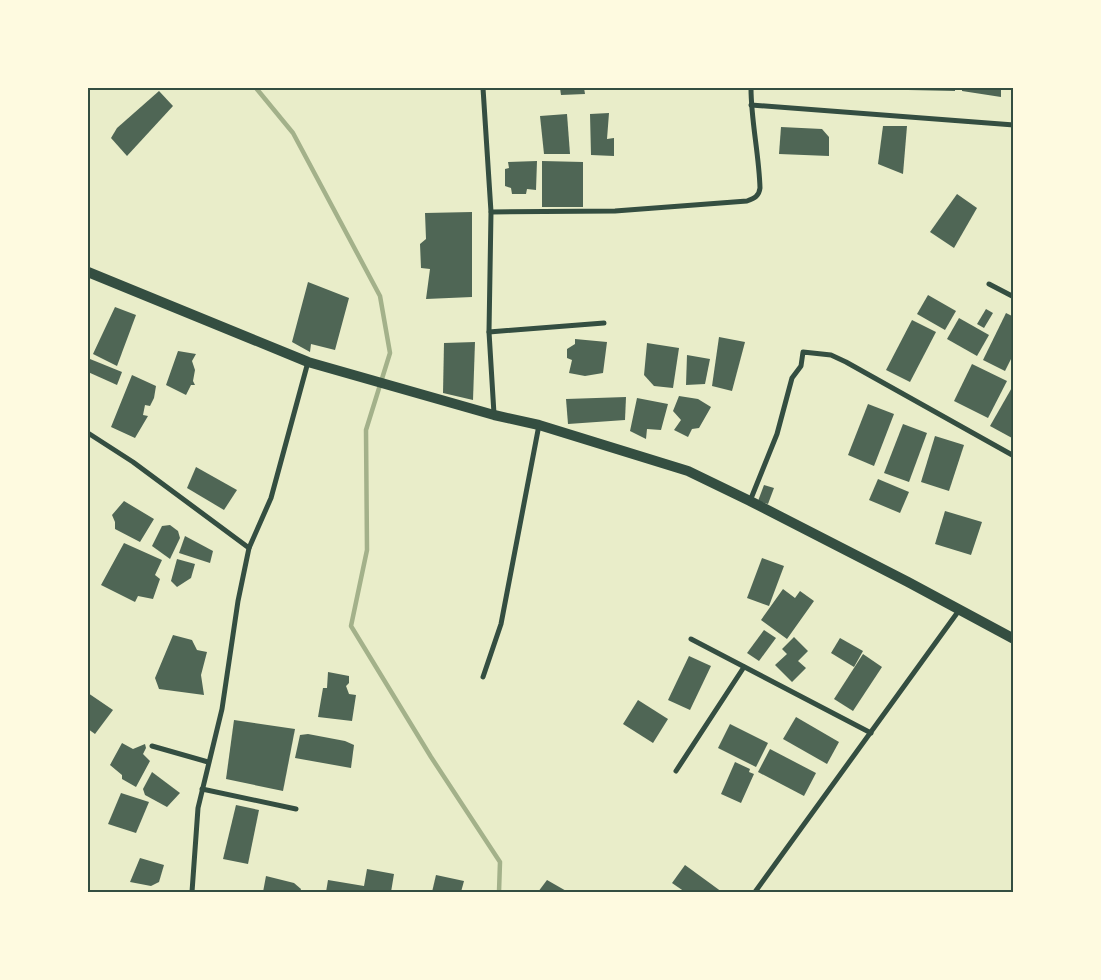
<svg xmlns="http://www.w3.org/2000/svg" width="1101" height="980" font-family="'IBM Plex Sans',sans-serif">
  <rect width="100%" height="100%" fill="#e9edc9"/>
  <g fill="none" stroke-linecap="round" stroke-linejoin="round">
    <path stroke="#a3b18a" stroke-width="4.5" d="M 256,88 L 293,133 L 380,296 L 390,353 L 366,430 L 367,550 L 351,626 L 431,757 L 500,862 L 499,892"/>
  </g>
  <g fill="#4f6655">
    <path d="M 560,88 L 584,88 L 585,94 L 561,95 Z"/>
    <path d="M 908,88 L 955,88 L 955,91 L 908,90 Z"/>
    <path d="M 962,88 L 1001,88 L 1001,97 L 962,91 Z"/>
    <path d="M 159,91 L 173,106 L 127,156 L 111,138 L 117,128 Z"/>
    <path d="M 609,113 L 607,139 L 614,138 L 614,156 L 591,155 L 590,114 Z"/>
    <path d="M 567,114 L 570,154 L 544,154 L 540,116 Z"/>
    <path d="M 883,126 L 907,126 L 903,174 L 878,164 Z"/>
    <path d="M 781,127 L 822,129 L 829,137 L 829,156 L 779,154 Z"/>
    <path d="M 537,161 L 536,190 L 527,189 L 526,194 L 512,194 L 511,188 L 505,186 L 505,169 L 509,168 L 508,162 Z"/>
    <path d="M 542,161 L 583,162 L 583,207 L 542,207 Z"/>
    <path d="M 957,194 L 977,208 L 954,248 L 930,232 Z"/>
    <path d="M 472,212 L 472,297 L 426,299 L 430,269 L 421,268 L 420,244 L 426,239 L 425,213 Z"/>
    <path d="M 308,282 L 349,298 L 335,350 L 311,344 L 310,352 L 292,342 Z"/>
    <path d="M 928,295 L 956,311 L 945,330 L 917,314 Z"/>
    <path d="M 115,307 L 136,315 L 117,366 L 93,354 Z"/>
    <path d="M 986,309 L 993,313 L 984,328 L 977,324 Z"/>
    <path d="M 1006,313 L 1014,317 L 1014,353 L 1005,371 L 983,360 Z"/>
    <path d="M 959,318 L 989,335 L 977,356 L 947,339 Z"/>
    <path d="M 912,320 L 936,332 L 910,382 L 886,370 Z"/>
    <path d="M 719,337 L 745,342 L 732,391 L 712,386 Z"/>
    <path d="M 575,339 L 607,342 L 603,373 L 585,376 L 569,373 L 572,360 L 567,358 L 567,349 L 575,344 Z"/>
    <path d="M 475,342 L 473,400 L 443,393 L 444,343 Z"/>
    <path d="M 647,343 L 679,348 L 673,388 L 654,386 L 644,375 Z"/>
    <path d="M 178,351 L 196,354 L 192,361 L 195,370 L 193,381 L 195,385 L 191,385 L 186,395 L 166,385 Z"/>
    <path d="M 687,355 L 710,359 L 705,384 L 686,385 Z"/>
    <path d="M 90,359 L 122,372 L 117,385 L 88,372 L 88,364 Z"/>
    <path d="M 972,364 L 1007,381 L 988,418 L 954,401 Z"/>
    <path d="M 132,375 L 156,386 L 154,398 L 150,406 L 145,405 L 143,415 L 148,416 L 135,438 L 111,427 Z"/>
    <path d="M 1014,384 L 1014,435 L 1012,438 L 990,426 Z"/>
    <path d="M 679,396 L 698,399 L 711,407 L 699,428 L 692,429 L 688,437 L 674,430 L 681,420 L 673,411 Z"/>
    <path d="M 626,397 L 625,420 L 568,424 L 566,399 Z"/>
    <path d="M 637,398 L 668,404 L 661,430 L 647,429 L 646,439 L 630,431 Z"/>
    <path d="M 868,404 L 894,414 L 874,466 L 848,455 Z"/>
    <path d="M 903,424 L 927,433 L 909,482 L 884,473 Z"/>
    <path d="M 935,436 L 964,445 L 949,491 L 921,482 Z"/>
    <path d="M 196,467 L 237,490 L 224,510 L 187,488 Z"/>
    <path d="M 878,479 L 909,492 L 900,513 L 869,500 Z"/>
    <path d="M 764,485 L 774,488 L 768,504 L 758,501 Z"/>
    <path d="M 124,501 L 154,519 L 140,542 L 115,529 L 115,522 L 112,515 Z"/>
    <path d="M 945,511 L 982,522 L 971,555 L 935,544 Z"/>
    <path d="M 170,525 L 178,531 L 180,538 L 170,559 L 152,546 L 162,526 Z"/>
    <path d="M 185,536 L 213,551 L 210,563 L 179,553 Z"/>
    <path d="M 124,543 L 162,560 L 155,575 L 160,579 L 153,599 L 138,596 L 135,602 L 101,585 Z"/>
    <path d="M 762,558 L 784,566 L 769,606 L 747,598 Z"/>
    <path d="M 177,559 L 195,564 L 191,578 L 177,587 L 171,581 Z"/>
    <path d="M 783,589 L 795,598 L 800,591 L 814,601 L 787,639 L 761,620 Z"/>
    <path d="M 764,630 L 776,638 L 759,661 L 747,653 Z"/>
    <path d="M 173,635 L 192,640 L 197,650 L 207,652 L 201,675 L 204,695 L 159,689 L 155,678 Z"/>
    <path d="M 794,637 L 808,651 L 798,661 L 806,668 L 792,682 L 775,665 L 787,654 L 782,649 Z"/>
    <path d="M 840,638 L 863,651 L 854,667 L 831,653 Z"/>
    <path d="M 863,654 L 882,667 L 853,711 L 834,699 Z"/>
    <path d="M 689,656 L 711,666 L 690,710 L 668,700 Z"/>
    <path d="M 328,672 L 349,676 L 349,683 L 346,686 L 349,694 L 356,695 L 352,721 L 318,717 L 323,688 L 327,688 Z"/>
    <path d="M 88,693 L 113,710 L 95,734 L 88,729 Z"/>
    <path d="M 638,700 L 668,719 L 653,743 L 623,724 Z"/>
    <path d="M 796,717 L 839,742 L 827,764 L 783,739 Z"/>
    <path d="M 234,720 L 295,729 L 283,791 L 226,779 Z"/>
    <path d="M 730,724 L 768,743 L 756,767 L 718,748 Z"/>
    <path d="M 308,734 L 345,741 L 354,745 L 351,768 L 295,758 L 300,735 Z"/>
    <path d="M 122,743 L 133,749 L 145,744 L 146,748 L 143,754 L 150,761 L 136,787 L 122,779 L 122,775 L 110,765 Z"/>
    <path d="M 770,749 L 816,773 L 804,796 L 758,772 Z"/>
    <path d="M 735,762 L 750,769 L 749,772 L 754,774 L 741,803 L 721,794 Z"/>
    <path d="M 152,772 L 180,793 L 167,807 L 145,795 L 143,789 Z"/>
    <path d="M 121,793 L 149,802 L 136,833 L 108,824 Z"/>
    <path d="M 236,805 L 259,810 L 248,864 L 223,859 Z"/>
    <path d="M 140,858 L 164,865 L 159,882 L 151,886 L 130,882 Z"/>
    <path d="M 685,865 L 722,892 L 685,892 L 672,883 Z"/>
    <path d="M 367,869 L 394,874 L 391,892 L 326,892 L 328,880 L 364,886 Z"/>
    <path d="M 436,875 L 464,881 L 461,892 L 432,892 Z"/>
    <path d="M 266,876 L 294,883 L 301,889 L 300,892 L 263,892 Z"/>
    <path d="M 547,880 L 568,892 L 538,892 Z"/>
  </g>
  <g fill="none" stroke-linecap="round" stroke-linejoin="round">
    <g stroke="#344e41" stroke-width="5">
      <path d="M 483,88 L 491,212 L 489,332 L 494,414"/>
      <path d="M 751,105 L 1014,125"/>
      <path d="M 491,212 L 615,211 L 747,201 C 755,198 759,196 760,188 C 759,154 751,121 751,88"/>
      <path d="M 989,284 L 1014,297"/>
      <path d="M 489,332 L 604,323"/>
      <path d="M 88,433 L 133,462 L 249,548"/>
      <path d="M 750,501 L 777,434 L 792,378 L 801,366 L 803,352 L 831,355 L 846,362 L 1014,456"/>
      <path d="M 691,639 L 871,733"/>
      <path d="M 483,677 L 501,624 L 539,425"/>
      <path d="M 152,746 L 208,762"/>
      <path d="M 676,771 L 744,667"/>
      <path d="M 202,789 L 296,809"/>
      <path d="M 192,892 L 198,808 L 222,709 L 238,601 L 249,548 L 271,498 L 308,362"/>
      <path d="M 755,892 L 960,609"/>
    </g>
    <path stroke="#344e41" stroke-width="10" d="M 88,272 L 308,362 L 494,415 L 539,425 L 688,471 L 750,501 L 908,582 L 1014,639"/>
  </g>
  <rect width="1101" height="980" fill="none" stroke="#fefae0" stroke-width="178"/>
  <rect x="89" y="89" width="923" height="802" fill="none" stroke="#344e41" stroke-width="2"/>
</svg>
